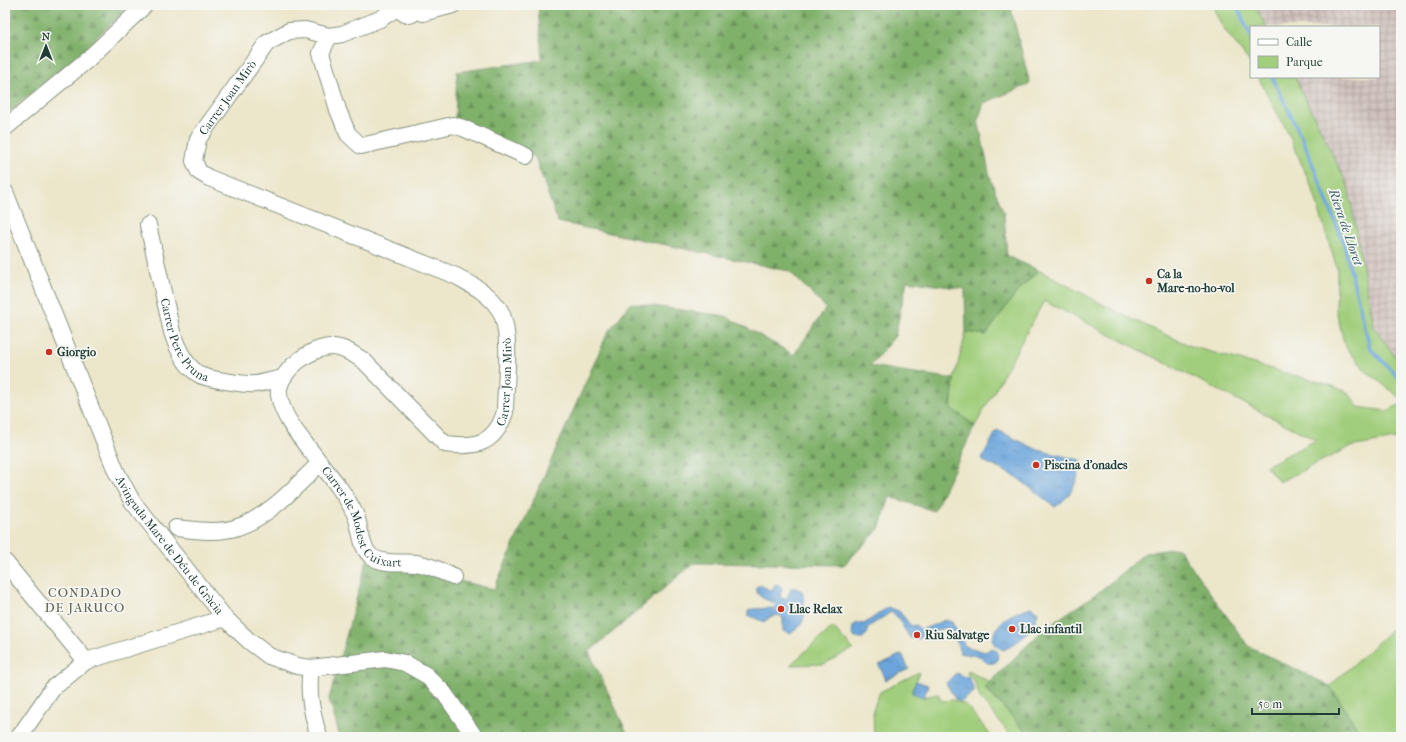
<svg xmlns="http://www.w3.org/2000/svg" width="1406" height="742" font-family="'IM FELL French Canon',serif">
  <defs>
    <pattern id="industrial-grid" width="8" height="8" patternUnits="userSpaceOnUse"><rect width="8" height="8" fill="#cfc0bb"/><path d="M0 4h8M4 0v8" fill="none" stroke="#a79d99"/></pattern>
    <pattern id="forest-firs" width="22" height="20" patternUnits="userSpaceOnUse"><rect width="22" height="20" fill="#80b16b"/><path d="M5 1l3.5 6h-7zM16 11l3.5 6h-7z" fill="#689159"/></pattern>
    <pattern id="water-ripples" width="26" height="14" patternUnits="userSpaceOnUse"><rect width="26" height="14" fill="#6ca5db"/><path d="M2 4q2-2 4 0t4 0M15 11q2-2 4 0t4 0" fill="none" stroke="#5888b2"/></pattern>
  </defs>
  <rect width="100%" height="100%" fill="#f6f6f2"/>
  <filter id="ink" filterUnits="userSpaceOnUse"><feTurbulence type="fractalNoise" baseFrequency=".025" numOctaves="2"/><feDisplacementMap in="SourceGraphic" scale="8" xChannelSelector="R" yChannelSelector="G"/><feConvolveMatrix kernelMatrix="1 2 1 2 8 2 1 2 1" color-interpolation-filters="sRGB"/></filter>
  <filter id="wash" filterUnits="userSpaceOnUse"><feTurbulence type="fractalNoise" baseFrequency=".012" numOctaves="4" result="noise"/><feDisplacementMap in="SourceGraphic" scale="16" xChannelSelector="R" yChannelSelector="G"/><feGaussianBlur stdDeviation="0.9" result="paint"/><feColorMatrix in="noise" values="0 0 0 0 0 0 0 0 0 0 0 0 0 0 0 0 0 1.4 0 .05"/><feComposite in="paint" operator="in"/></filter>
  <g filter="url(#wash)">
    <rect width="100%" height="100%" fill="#ece6ca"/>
    <path fill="url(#industrial-grid)" d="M 1254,5 L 1401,5 L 1401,365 L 1374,327 L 1348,186 L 1295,77 L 1379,77 L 1379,27 L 1267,27 Z"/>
    <g fill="#a1ce7b" stroke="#608658">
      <path d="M 1212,5 L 1254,5 L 1267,27 L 1251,27 L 1251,64 L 1222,26 Z"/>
      <path d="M 1258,77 L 1295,77 L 1348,186 L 1374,327 L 1401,365 L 1401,399 L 1365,370 L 1345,346 L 1336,310 L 1337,269 L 1313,190 L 1288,133 Z"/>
      <path d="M 1038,270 L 1129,318 L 1193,347 L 1333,386 L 1349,393 L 1358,407 L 1387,411 L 1401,404 L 1401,438 L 1350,447 L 1279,482 L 1266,466 L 1316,440 L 1044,301 L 975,426 L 951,408 L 954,379 L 966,332 L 986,335 L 1013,297 Z"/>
      <path d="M 1401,621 L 1401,737 L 1363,737 L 1330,686 Z"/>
      <path d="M 833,627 L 853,649 L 824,664 L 790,665 Z"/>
      <path d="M 968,671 L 990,682 L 985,688 L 1026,732 L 1038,737 L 1012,737 L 980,698 L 974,680 L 967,674 Z"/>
      <path d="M 919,672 L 912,693 L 924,697 L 938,694 L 941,701 L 953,700 L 966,705 L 992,737 L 874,737 L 873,709 L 880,692 Z"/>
    </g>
    <g fill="url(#forest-firs)" stroke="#507750">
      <path d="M 5,5 L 130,5 L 82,52 L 5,115 Z"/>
      <path d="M 538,5 L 1010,5 L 1030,84 L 984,103 L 978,120 L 990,177 L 1004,214 L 1007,256 L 1038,270 L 1013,297 L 986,335 L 966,332 L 965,289 L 907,281 L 895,336 L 870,366 L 954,379 L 951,408 L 975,426 L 934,511 L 890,497 L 879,529 L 844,565 L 694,563 L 589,652 L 629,737 L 340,737 L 329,699 L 367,560 L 494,589 L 608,332 L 631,303 L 726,316 L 794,355 L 826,308 L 789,271 L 558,222 L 535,157 L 455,119 L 457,72 L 542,60 Z"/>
      <path d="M 1178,548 L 1248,646 L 1330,686 L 1363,737 L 1038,737 L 1026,732 L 985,687 L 1045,628 L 1099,592 L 1145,553 Z"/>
    </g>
    <g fill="url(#water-ripples)" stroke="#467188">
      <path d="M 997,430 L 1038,450 L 1080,460 C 1080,479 1072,496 1055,507 L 1015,476 L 981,460 Z"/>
      <path d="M 775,584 L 779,585 L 782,588 L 780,596 L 782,599 L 787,598 L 791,588 L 796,588 L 802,591 C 806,607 808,628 789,633 L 783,631 L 783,619 L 780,615 L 770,617 L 764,622 L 748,615 L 748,611 L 752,609 L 774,608 L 776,605 C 769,598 757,601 756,587 L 760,585 L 770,590 L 774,588 Z"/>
      <path d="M 888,607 L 899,611 L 911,626 L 916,625 L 921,630 L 945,620 L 952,622 L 965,646 L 985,652 L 992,648 L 998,652 L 997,661 C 992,665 985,664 982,657 L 960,653 C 957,644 955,630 944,628 L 922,637 L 919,639 L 910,638 L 895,614 L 891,612 L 867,628 L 868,633 L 863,638 L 855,638 L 852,634 L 853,626 L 857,623 L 864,624 Z"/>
      <path d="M 1031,607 L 1038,612 C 1035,628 1017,645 1003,650 L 995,645 L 992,640 C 997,619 1013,613 1031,607 Z"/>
      <path d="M 902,654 L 909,669 L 886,680 L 879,665 Z"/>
      <path d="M 956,673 L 969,678 L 975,691 L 961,702 L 955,699 L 946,683 Z"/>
      <path d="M 916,681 L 928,685 L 924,697 L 912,693 Z"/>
    </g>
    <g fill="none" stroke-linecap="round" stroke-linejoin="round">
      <g stroke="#6ca5db" stroke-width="3.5">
        <path d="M 1236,5 L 1251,36"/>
        <path d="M 1272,77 L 1303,140 L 1344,244 L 1370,348 L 1401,380"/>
      </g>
    </g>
  </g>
  <g filter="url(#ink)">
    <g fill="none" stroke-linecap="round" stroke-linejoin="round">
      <defs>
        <g id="minor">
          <path d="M 400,5 C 401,14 408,18 415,12 L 418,5 L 432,10"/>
          <path d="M 423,13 L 453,5"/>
          <path d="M 329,36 L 321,53 L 338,110 L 348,134 L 361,146 L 453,125 L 463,128 L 526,156"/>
          <path d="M 6,127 L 87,60 L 145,5"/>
          <path id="s1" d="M 5,192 L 116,471 L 132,501 L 225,618 L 249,641 L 269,656 L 297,666 L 311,668 L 385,659 L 405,663 L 426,675 L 444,693 L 475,737"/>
          <path id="s2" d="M 148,225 L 172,332 C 177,348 185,366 200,375 C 207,379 247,385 255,384 C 264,383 273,380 282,378"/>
          <path id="s3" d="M 320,463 C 333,479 346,495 355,514 C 362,528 359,552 376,559 C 390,565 402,561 416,563 C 429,565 442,571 453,577"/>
          <path id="s4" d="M 176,528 C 196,530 218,534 238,527 C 270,516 296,486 320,463 C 305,442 283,421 279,395 C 276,372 313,345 334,347 C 345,348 355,355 364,361 L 445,444 C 476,448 495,444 505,412 C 505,386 513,330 499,309 C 489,293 472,285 456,276 L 209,178 L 199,172 L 194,161 L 198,139 L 267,43 L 289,31 L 305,30 L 329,36 L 342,34 L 380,19 L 400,6"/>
          <path d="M 5,562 L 86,661"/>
          <path d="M 311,668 C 307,693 312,713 319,737"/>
          <path d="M 19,737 L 53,688 L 86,661 L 225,618"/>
        </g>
      </defs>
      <use href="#minor" stroke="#86927f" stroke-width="18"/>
      <use href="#minor" stroke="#fff" stroke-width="16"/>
    </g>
  </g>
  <g fill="#c8321e" stroke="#f6f6f2" stroke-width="1.5">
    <circle cx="1149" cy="281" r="4"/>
    <circle cx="49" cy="352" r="4"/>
    <circle cx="1036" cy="465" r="4"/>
    <circle cx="781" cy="609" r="4"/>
    <circle cx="1012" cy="629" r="4"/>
    <circle cx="917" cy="635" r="4"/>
  </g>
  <g text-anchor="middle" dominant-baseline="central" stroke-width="3.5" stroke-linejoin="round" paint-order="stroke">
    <g font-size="12" fill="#1f3d34" stroke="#f6f6f2">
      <text stroke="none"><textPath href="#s4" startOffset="1075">Carrer Joan Mirò</textPath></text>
      <text stroke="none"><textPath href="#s2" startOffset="123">Carrer Pere Pruna</textPath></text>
      <text stroke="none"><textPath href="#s4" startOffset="583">Carrer Joan Mirò</textPath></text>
      <text stroke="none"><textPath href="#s3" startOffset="73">Carrer de Modest Cuixart</textPath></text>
      <text stroke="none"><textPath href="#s1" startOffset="392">Avinguda Mare de Déu de Gràcia</textPath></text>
    </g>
    <g font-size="12" font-weight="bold" fill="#1f3d34" stroke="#f6f6f2" text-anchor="start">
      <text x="1157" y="274">Ca la<tspan x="1157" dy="14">Mare-no-ho-vol</tspan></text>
      <text x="57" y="352">Giorgio</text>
      <text x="1044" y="465">Piscina d'onades</text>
      <text x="789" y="609">Llac Relax</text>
      <text x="1020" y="629">Llac infantil</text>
      <text x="925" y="635">Riu Salvatge</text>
    </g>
    <g font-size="13" font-style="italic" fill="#365c66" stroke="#f6f6f2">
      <text transform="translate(1346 227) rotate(71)">Riera de Lloret</text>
    </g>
    <g font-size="13" letter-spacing="1" fill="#646656" stroke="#f6f6f2">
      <text x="85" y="592">CONDADO<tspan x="85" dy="15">DE JARUCO</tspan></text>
    </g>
  </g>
  <rect width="1406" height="742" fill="none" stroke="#f6f6f2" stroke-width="20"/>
  <rect x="1250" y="26" width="130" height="52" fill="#f6f6f2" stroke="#a0aca6"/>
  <rect x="1258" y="39" width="20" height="6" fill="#ffffff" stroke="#a0aca6"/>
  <text x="1286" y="46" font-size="12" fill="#1f3d34">Calle</text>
  <rect x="1258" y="56" width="20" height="12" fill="#a1ce7b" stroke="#a0aca6"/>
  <text x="1286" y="66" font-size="12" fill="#1f3d34">Parque</text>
  <g transform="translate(46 46)" stroke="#f6f6f2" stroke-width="3" paint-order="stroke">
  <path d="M0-3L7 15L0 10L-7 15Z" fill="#1f3d34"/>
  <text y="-6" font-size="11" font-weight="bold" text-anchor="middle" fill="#1f3d34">N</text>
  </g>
  <path d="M1252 708v6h87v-6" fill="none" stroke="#1f3d34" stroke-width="2"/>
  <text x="1258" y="708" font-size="12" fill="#1f3d34" stroke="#f6f6f2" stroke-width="3" paint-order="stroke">50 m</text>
</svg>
